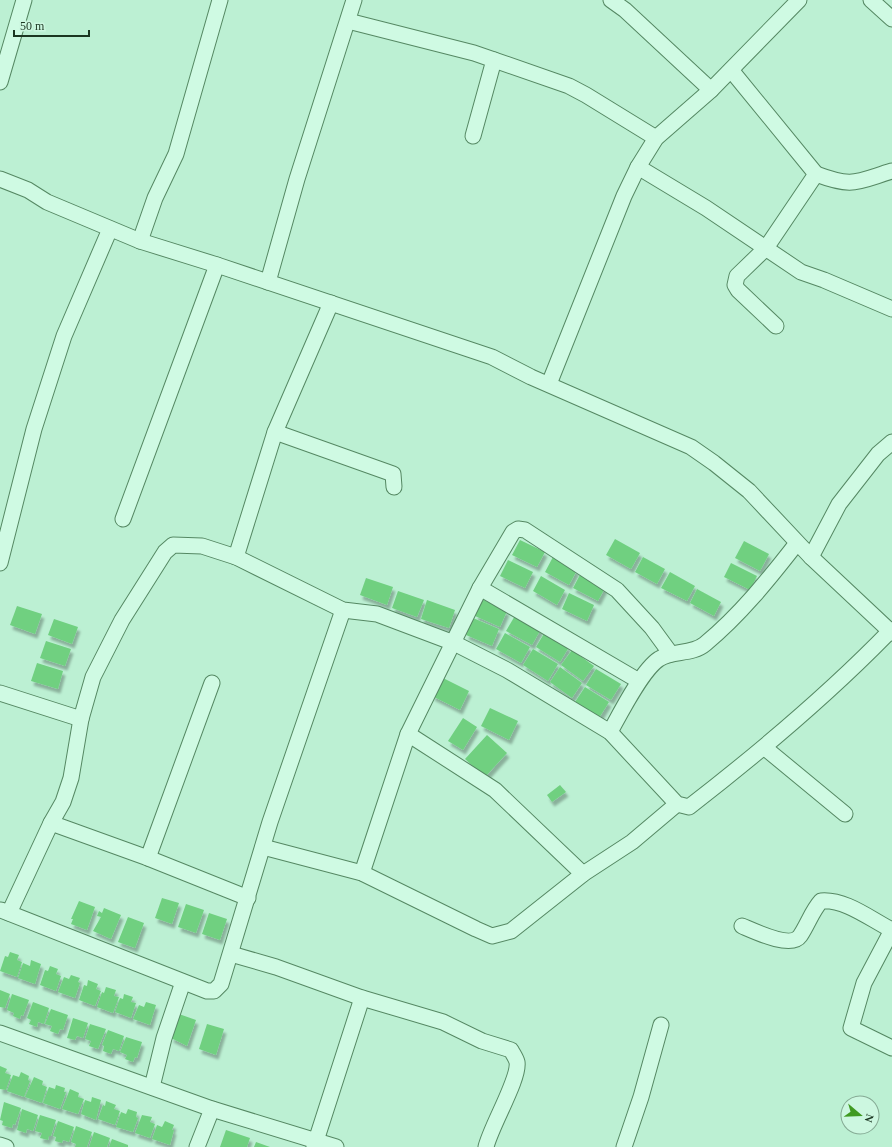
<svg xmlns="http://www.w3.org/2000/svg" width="892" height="1147" font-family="Georgia,serif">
  <defs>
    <filter id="shadow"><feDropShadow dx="2.5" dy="4.5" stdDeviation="1" flood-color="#0004"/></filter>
  </defs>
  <rect width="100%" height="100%" fill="#bcf0d3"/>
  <g fill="#70d080" filter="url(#shadow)">
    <path d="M 615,539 L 640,553 L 631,569 L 606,555 Z"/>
    <path d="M 520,540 L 545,552 L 537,567 L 512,555 Z"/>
    <path d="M 744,541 L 769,554 L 760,571 L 735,558 Z"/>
    <path d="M 553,557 L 577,570 L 569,585 L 545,572 Z"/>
    <path d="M 643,557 L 665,569 L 657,584 L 635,572 Z"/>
    <path d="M 508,560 L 533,572 L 525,588 L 500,576 Z"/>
    <path d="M 731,563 L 757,576 L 750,590 L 724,577 Z"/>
    <path d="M 670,572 L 695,586 L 687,601 L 661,588 Z"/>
    <path d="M 581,573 L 606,586 L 598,601 L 573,588 Z"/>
    <path d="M 541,576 L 565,590 L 557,605 L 533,591 Z"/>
    <path d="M 366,578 L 393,587 L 387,605 L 360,595 Z"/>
    <path d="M 697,589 L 721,602 L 714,616 L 690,603 Z"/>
    <path d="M 398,591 L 424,600 L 417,617 L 392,608 Z"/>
    <path d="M 569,593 L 594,605 L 587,621 L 562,609 Z"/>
    <path d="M 482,599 L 507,611 L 500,627 L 475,616 Z"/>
    <path d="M 427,600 L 455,610 L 449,628 L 421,619 Z"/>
    <path d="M 17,606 L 42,614 L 35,634 L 10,625 Z"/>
    <path d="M 516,614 L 541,629 L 532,645 L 506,631 Z"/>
    <path d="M 473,618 L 499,629 L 492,646 L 466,635 Z"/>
    <path d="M 54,619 L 78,627 L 72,644 L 48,635 Z"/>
    <path d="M 545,632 L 569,647 L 560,662 L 536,647 Z"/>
    <path d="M 505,633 L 530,647 L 521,663 L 496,649 Z"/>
    <path d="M 46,641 L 71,649 L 65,666 L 40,658 Z"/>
    <path d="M 533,649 L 558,664 L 548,681 L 523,665 Z"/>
    <path d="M 572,650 L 594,666 L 583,681 L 561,665 Z"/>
    <path d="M 37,663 L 63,671 L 58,689 L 31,681 Z"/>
    <path d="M 560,667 L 582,683 L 572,698 L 550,682 Z"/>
    <path d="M 596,669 L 621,684 L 611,700 L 586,685 Z"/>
    <path d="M 441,677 L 469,691 L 460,710 L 432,696 Z"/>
    <path d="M 585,687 L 609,702 L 599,718 L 575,702 Z"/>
    <path d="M 490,708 L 518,721 L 509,740 L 481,726 Z"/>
    <path d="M 463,718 L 477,727 L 463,750 L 448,741 Z"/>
    <path d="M 487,735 L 507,753 L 485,777 L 465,759 Z"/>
    <path d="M 560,785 L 566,792 L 552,802 L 547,795 Z"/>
    <path d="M 162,898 L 179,903 L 172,924 L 155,918 Z"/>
    <path d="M 79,901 L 95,907 L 87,930 L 71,924 L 73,919 L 71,919 Z"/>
    <path d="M 186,904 L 204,910 L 196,933 L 178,927 Z"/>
    <path d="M 104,908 L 121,915 L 111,939 L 93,931 L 101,917 L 97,916 L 99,911 L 102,913 Z"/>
    <path d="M 209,913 L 227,919 L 220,940 L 202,934 Z"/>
    <path d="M 128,917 L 144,923 L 135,948 L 118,942 Z"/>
    <path d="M 10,952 L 19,955 L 17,960 L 22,962 L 17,977 L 0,971 L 5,956 L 8,957 Z"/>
    <path d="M 31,960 L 41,964 L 35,984 L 18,978 L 23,963 L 30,966 Z"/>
    <path d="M 50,966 L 58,969 L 56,974 L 61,976 L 56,991 L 40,985 L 45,970 L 48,971 Z"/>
    <path d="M 71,975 L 80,978 L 78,982 L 80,983 L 75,998 L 58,992 L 64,977 L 69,979 Z"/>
    <path d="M 88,980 L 98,984 L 96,989 L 101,991 L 95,1006 L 79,1000 L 84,985 L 87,986 Z"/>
    <path d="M 106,987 L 116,990 L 114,996 L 119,997 L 113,1013 L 97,1007 L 102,992 L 104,993 Z"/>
    <path d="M 0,990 L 10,994 L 5,1008 L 0,1007 Z"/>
    <path d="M 12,994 L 29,1000 L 23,1016 L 21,1015 L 20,1019 L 13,1016 L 14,1013 L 7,1010 Z"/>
    <path d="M 124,994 L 133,997 L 131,1002 L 136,1003 L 131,1018 L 115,1012 L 120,998 L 123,999 Z"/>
    <path d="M 33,1002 L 49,1008 L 44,1024 L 38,1022 L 37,1027 L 29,1024 L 31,1020 L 27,1018 Z"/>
    <path d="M 146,1002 L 156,1005 L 150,1025 L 133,1019 L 139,1005 L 144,1007 Z"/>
    <path d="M 51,1009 L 68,1015 L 63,1030 L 60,1029 L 58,1034 L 50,1031 L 52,1026 L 45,1024 Z"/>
    <path d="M 179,1014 L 196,1020 L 187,1046 L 171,1038 Z"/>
    <path d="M 73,1018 L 88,1023 L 83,1038 L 77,1036 L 75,1040 L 67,1038 Z"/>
    <path d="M 90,1024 L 106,1029 L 98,1049 L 89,1046 L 91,1041 L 85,1039 Z"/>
    <path d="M 207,1024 L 224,1029 L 216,1055 L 199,1049 Z"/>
    <path d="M 108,1030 L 124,1036 L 119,1051 L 113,1049 L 111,1054 L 103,1051 L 104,1046 L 102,1045 Z"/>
    <path d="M 126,1037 L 142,1042 L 137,1058 L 135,1057 L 133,1062 L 125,1059 L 127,1055 L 120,1052 Z"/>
    <path d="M 0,1066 L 7,1069 L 5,1073 L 11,1075 L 6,1090 L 0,1089 Z"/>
    <path d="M 21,1072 L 29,1076 L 28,1080 L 30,1081 L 24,1097 L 7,1091 L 13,1075 L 19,1077 Z"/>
    <path d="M 34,1077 L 43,1081 L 42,1085 L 47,1087 L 42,1103 L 25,1097 Z"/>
    <path d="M 56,1085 L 65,1088 L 64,1092 L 66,1092 L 60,1109 L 43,1103 L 49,1087 L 55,1089 Z"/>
    <path d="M 70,1089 L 79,1093 L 78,1097 L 84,1099 L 78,1114 L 62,1109 Z"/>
    <path d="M 92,1097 L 101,1100 L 96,1120 L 81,1114 L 85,1100 L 91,1102 Z"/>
    <path d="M 106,1101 L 116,1105 L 114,1109 L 120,1111 L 115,1125 L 98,1119 L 103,1105 L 105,1106 Z"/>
    <path d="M 4,1102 L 21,1108 L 15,1125 L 13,1124 L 12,1128 L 2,1125 L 3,1121 L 0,1120 Z"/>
    <path d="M 22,1109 L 38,1115 L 33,1131 L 27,1129 L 26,1133 L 17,1130 Z"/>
    <path d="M 128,1109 L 137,1112 L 136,1117 L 138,1118 L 133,1132 L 116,1127 L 121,1112 L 126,1114 Z"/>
    <path d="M 40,1115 L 56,1120 L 51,1136 L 49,1136 L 48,1140 L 40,1138 L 42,1133 L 35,1131 Z"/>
    <path d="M 142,1115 L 152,1117 L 150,1122 L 155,1124 L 150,1138 L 135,1133 Z"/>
    <path d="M 58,1121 L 74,1127 L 69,1142 L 63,1140 L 62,1143 L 55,1141 L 56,1137 L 53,1136 Z"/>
    <path d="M 165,1121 L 174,1125 L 172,1130 L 174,1130 L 170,1145 L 152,1139 L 157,1125 L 162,1127 Z"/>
    <path d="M 76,1126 L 92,1132 L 87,1147 L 75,1147 L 76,1144 L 71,1142 Z"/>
    <path d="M 226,1130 L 250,1138 L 247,1147 L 220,1147 Z"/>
    <path d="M 94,1132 L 110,1138 L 107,1147 L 89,1147 Z"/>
    <path d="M 112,1139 L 128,1145 L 128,1147 L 109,1147 Z"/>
    <path d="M 256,1142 L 270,1147 L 254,1147 Z"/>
  </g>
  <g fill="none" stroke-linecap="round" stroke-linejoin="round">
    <defs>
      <g id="minor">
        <path d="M 611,0 L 625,10 L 711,90"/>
        <path d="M 871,0 L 892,19"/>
        <path d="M 348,21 L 474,53 L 569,86 L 586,95 L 656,138"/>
        <path d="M 731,70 L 816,174 L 766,248 L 737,276 L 735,285 L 738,290 L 776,326"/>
        <path d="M 0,82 L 24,0"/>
        <path d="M 473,136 L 494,60"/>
        <path d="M 638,167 L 706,208 L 801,272 L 824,280 L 892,309"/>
        <path d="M 816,174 C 853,188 856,182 892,171"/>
        <path d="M 0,179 L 28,190 L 47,202 L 140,241 L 217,265 L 492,357 L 531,377 L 691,447 L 714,463 L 749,491 L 811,557 L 892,633"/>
        <path d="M 140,241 L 155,198 L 176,154 L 220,0"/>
        <path d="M 268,282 L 297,179 L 354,0"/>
        <path d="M 549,384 L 624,196 L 638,167 L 656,138 L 711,90 L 799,0"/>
        <path d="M 275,432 L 393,474 L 394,487"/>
        <path d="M 123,519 L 217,265"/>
        <path d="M 236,557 L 275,432 L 331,303"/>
        <path d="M 811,557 L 839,504 L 878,454 L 892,442"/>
        <path d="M 0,563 L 34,429 L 64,336 L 110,229"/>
        <path d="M 480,588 L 639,681"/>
        <path d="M 0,693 L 81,719"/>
        <path d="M 610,732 C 620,714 642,670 659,659 C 672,650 692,655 705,644 C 740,615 769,579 797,543"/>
        <path d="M 408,734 L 495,790 L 583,874"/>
        <path d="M 765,748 L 845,814"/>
        <path d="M 51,823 L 148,858 L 248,898"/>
        <path d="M 263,847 L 362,873 L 476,929 L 492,936 L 511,931 L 583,874 L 632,842 L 677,804"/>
        <path d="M 148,858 L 212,683"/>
        <path d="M 362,873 L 408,734 L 480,588 L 513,532 L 518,529 L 525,530 L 617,590 L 652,628 L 671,654"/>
        <path d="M 1,910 L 207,991 L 214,991 L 221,984 L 270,822 L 343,610"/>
        <path d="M 9,913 L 51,823 L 63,802 L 71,778 L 81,719 L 93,677 L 122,620 L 165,552 L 173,545 L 202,546 L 236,557 L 343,610 L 377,614 L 454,643 L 507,670 L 610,732 L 677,804 L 689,807 C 760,752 828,695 891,630"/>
        <path d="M 742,926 C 754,931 791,949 800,936 C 808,924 812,911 821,901 C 846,899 870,919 892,930"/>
        <path d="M 892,930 L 864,983 L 851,1028 L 892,1048"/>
        <path d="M 231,954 L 276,967 L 362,998 L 443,1022 L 482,1041 L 511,1050 C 513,1054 516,1058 517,1062 C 520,1078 491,1126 486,1147"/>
        <path d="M 0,1033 L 212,1109 L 336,1147"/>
        <path d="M 152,1087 L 164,1038 L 183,982"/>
        <path d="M 0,1145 L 6,1147"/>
        <path d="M 197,1147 L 212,1109"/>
        <path d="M 314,1147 L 362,998"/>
        <path d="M 624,1147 L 641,1097 L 661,1025"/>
      </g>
    </defs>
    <use href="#minor" stroke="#558863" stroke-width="17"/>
    <use href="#minor" stroke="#cffae3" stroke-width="15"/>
  </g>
  <g transform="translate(860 1115) rotate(109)"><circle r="19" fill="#ccf7e0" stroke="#85aa94"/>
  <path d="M0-3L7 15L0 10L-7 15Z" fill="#409a22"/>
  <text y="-6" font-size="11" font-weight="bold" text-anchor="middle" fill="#1b3621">N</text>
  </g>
  <path d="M14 30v6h75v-6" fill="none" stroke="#1b3621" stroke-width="2"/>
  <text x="20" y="30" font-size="12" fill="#1b3621" stroke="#ccf7e0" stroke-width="3" paint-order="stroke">50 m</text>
</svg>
